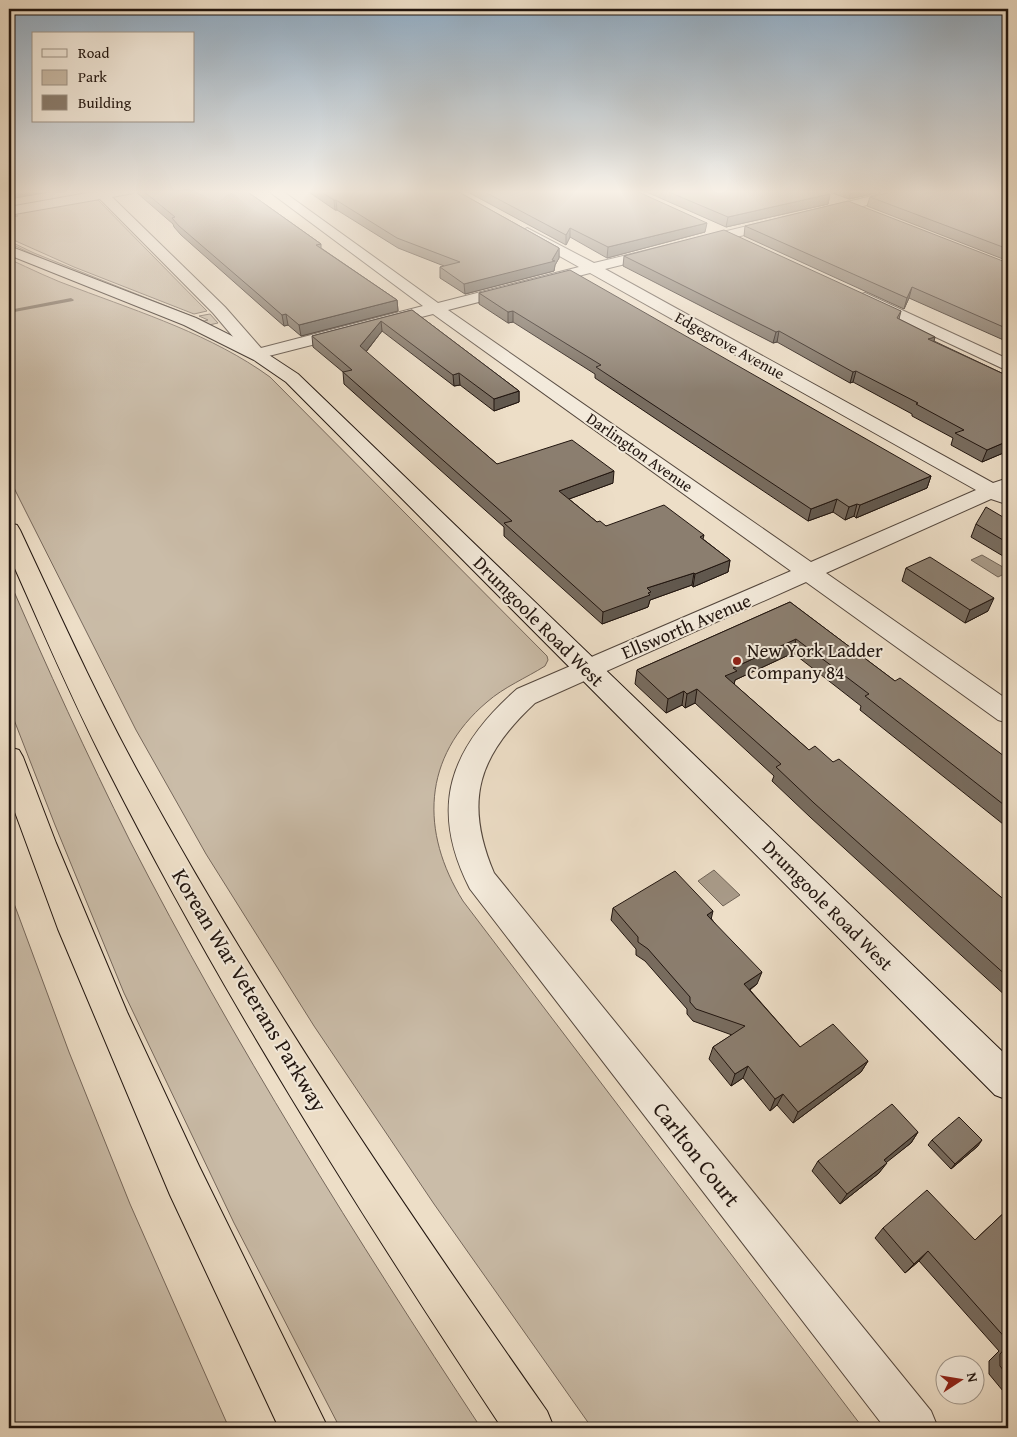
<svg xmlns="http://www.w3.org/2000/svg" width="1017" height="1437" font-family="'Gentium Book Plus',serif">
  <rect width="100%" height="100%" fill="#eddec7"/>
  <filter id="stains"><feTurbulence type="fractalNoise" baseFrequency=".004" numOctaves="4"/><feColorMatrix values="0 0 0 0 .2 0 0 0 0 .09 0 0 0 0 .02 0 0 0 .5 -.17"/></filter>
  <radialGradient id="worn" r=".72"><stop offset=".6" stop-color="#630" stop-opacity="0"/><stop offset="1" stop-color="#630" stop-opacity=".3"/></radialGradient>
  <g fill="#cabca8" stroke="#76685c">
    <path d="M 98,200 L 207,311 L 194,314 L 74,267 L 9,238 L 9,218 L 18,216 L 17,215 L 9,217 L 9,213 L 77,201 Z"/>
    <path d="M 9,241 L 34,253 L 204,321 L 208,320 L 199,316 L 210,314 L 218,323 L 209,325 C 143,298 73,275 9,243 Z"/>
    <path d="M 9,259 C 31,269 53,280 76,288 C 142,313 212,335 270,377 L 547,656 L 548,660 L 545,666 C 526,678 504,687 487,702 C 422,757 420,832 463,901 L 863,1428 L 592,1428 L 434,1204 L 314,1026 L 206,854 L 136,730 L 20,500 L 9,478 Z"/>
    <path d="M 9,580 C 47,668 87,755 130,841 C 234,1044 356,1238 481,1428 L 340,1428 L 234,1223 L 124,993 L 55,825 L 9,707 Z"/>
    <path d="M 9,890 L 69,1052 L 130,1204 L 229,1428 L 9,1428 Z"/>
  </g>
  <g fill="#a89a88" stroke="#726558">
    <path d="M 982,555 L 1008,570 L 1008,572 L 998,577 L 971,560 Z"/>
    <path d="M 714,870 L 740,895 L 723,906 L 698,881 Z"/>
  </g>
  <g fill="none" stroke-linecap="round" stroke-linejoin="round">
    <path fill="#726558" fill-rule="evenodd" d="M 71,298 L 74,300 L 73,301 L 9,313 L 9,310 Z"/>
    <defs>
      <g id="street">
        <path d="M 92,190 L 135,190 L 133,193 L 112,197 L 225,307 L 261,348 L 423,306 L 267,190 L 281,190 L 438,303 L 579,267 L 522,235 L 520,232 L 527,228 L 594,263 L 897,190 L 918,190 L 916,193 L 605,269 L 993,483 L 1008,478 L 1008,502 L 1003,503 L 991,499 L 826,573 L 1008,700 L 1008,723 L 998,720 L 806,582 L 535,703 C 479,755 463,800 494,873 L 931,1411 L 938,1428 L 885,1428 L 470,889 C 428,807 450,748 517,689 L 791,571 L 433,314 L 257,359 L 251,358 L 213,313 L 100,199 L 9,215 L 9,207 L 93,192 ZM 590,273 L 976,490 L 811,562 L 448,310 Z"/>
        <path d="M 865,293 L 1008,359 L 1008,371 L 859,301 L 857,298 L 859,295 Z"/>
      </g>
      <path id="secondary" d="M 9,246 L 196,318 L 266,353 L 298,374 L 1008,1057 L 1008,1100 L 995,1095 L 286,382 L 254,360 L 184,325 L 9,255 Z"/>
      <g id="highway">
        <path d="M 9,523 L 17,525 L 20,530 C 58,611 95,693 138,772 C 259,994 402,1204 547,1411 L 554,1428 L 502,1428 C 361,1215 224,999 108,770 C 72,700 41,627 9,555 Z"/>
        <path d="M 9,747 L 19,750 L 23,757 L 56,843 L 127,1012 L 199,1166 L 328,1428 L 279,1428 L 170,1195 L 58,929 L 9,796 Z"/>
      </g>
    </defs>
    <use href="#street" stroke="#54473d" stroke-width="2"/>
    <use href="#secondary" stroke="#21150f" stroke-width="2"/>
    <use href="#highway" stroke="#21150f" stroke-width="2"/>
    <use href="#street" fill="#f3eadb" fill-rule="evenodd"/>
    <use href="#secondary" fill="#f3eadb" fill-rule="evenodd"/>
    <use href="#highway" fill="#eddec7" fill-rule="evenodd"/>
  </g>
  <g fill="#786c5f" stroke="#21150f">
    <path d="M 136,190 L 245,190 L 321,244 L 321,248 L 397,300 L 398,311 L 301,336 L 288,325 L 284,326 L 260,305 L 181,235 L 174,227 L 173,224 L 136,192 Z"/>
    <path d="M 306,190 L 455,190 L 559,248 L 559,258 L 555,265 L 554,271 L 465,294 L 440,278 L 440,267 L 444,266 L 398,248 L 337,210 L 335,210 Z"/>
    <path d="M 464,190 L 634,190 L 705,232 L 607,258 L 570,237 L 566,245 Z"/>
    <path d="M 642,190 L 818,190 L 830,194 L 828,204 L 726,227 Z"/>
    <path d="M 824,190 L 890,190 L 849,199 Z"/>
    <path d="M 1000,190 L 1008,190 L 1008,192 Z"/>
    <path d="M 1008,194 L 1008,261 L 867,206 L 870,197 Z"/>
    <path d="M 745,226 L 1008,263 L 1008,342 L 909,298 L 904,309 L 744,236 Z"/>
    <path d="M 624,256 L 901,311 L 899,319 L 935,337 L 934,341 L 1008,376 L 1008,451 L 982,462 L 951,445 L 953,438 L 912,416 L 912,414 L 853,382 L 850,383 L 777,342 L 773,343 L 623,266 Z"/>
    <path d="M 479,293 L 931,476 L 927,488 L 856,518 L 854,516 L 845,520 L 833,512 L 808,521 L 595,378 L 595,374 L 513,322 L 508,323 L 479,304 Z"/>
    <path d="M 412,310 L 519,391 L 519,402 L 494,411 L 460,385 L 454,386 L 382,331 L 366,352 L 497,464 L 613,483 L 569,499 L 597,522 L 606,526 L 704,535 L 703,539 L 730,560 L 728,572 L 693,587 L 692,585 L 650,600 L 648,607 L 602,624 L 504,536 L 504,527 L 344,384 L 343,372 L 313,347 L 312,336 Z"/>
    <path d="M 1008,520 L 1008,559 L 971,537 L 976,524 Z"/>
    <path d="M 906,568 L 988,611 L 965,623 L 902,581 Z"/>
    <path d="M 790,602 L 895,681 L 1008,759 L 1008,828 L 860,710 L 861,706 L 793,653 L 735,680 L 734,684 L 809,750 L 833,762 L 1008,903 L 1008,998 L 810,817 L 772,781 L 774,776 L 695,703 L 685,708 L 682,705 L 666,713 L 635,684 L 637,670 Z"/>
    <path d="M 613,908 L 711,918 L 757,984 L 750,990 L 800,1047 L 868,1061 L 861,1072 L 793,1123 L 777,1105 L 770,1111 L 743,1078 L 731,1086 L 709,1059 L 713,1047 L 732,1035 L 693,1021 L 687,1014 L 687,1009 L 645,961 L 636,955 L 636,949 L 611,920 Z"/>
    <path d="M 918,1132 L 911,1143 L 886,1162 L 879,1173 L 840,1204 L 812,1171 L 818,1161 Z"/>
    <path d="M 932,1140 L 978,1146 L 951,1169 L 928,1145 Z"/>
    <path d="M 1008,1209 L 1008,1397 L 989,1374 L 989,1361 L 999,1351 L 919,1261 L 905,1273 L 875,1238 L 883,1228 L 975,1240 Z"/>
  </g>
  <g fill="#61584e" stroke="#21150f">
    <path d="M 9,190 L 61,190 L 9,199 Z"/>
    <path d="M 851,190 L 890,190 L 849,199 Z"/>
    <path d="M 830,194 L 828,204 L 726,227 L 728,217 Z"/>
    <path d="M 334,200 L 336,200 L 337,210 L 335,210 Z"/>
    <path d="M 707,223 L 705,232 L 607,258 L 608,247 Z"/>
    <path d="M 570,228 L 570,237 L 566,245 L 566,235 Z"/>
    <path d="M 559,248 L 559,258 L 555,265 L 554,271 L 465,294 L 464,284 L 552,260 Z"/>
    <path d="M 912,287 L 909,298 L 904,309 L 907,298 Z"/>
    <path d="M 397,300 L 398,311 L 301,336 L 299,325 Z"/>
    <path d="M 513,311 L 513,322 L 508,323 L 508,312 Z"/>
    <path d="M 286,314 L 288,325 L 284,326 L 282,315 Z"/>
    <path d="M 381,321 L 382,331 L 361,358 L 360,346 Z"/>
    <path d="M 779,331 L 777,342 L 773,343 L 776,332 Z"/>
    <path d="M 935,337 L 932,348 L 928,339 Z"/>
    <path d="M 856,371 L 853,382 L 850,383 L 853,372 Z"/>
    <path d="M 459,373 L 460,385 L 454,386 L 453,375 Z"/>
    <path d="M 519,391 L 519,402 L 494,411 L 494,399 Z"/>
    <path d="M 1008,441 L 1008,451 L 982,462 L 987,450 Z"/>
    <path d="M 614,471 L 613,483 L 558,503 L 559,491 Z"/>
    <path d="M 931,476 L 927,488 L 856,518 L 860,505 Z"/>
    <path d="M 837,499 L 833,512 L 808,521 L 811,509 Z"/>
    <path d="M 857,504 L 854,516 L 845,520 L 849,507 Z"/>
    <path d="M 730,560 L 728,572 L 693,587 L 695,574 Z"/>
    <path d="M 694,573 L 692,585 L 650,600 L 648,607 L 602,624 L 603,612 L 647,588 Z"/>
    <path d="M 994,598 L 988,611 L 965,623 L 970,610 Z"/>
    <path d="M 796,639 L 793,653 L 735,680 L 734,685 L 725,676 L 733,668 Z"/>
    <path d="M 697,689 L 695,703 L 685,708 L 687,694 Z"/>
    <path d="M 684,691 L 682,705 L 666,713 L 668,699 Z"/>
    <path d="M 713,911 L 710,924 L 707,915 Z"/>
    <path d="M 762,972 L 757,984 L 740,996 L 744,984 Z"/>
    <path d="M 868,1061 L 861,1072 L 793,1123 L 798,1112 Z"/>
    <path d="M 748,1066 L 743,1078 L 731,1086 L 735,1074 Z"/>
    <path d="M 783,1094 L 777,1105 L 770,1111 L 775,1099 Z"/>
    <path d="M 918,1132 L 911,1143 L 877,1170 L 884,1160 Z"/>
    <path d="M 982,1140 L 978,1146 L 951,1169 L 955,1164 Z"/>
    <path d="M 887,1163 L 879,1173 L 840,1204 L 847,1194 Z"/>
    <path d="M 928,1251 L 919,1261 L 905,1273 L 914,1264 Z"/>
  </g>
  <g fill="#8b7e6f" stroke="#21150f">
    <path d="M 142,190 L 245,190 L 321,244 L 316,245 L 397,300 L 299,325 L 286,314 L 282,315 L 258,294 L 179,226 L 172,218 L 175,217 Z"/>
    <path d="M 318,190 L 455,190 L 559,248 L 552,260 L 555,261 L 464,284 L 440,267 L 460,262 L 397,238 L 336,200 L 334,200 Z"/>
    <path d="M 481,190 L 634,190 L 707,223 L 608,247 L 570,228 L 566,235 Z"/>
    <path d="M 664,190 L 818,190 L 830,194 L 728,217 Z"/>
    <path d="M 901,190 L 996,190 L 1008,194 L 1008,249 L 870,197 Z"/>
    <path d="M 848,201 L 1008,263 L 1008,329 L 912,287 L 907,298 L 745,226 Z"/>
    <path d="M 724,230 L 901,311 L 897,318 L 935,337 L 928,339 L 1008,376 L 1008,441 L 987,450 L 955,433 L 964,430 L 916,404 L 918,403 L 856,371 L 853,372 L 779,331 L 776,332 L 624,256 Z"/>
    <path d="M 570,270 L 931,476 L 860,505 L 857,504 L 849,507 L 837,499 L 811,509 L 596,367 L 601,365 L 513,311 L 508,312 L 479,293 Z"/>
    <path d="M 412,310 L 519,391 L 494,399 L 459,373 L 453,375 L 381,321 L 360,346 L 497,464 L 572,440 L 614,471 L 559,491 L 597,522 L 600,521 L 606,526 L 664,505 L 704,535 L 700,537 L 730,560 L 695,574 L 694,573 L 647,588 L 651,592 L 648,593 L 650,595 L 603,612 L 504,523 L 512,521 L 343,372 L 352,370 L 312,336 Z"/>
    <path d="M 986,507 L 1008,520 L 1008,543 L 976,524 Z"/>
    <path d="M 930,557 L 994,598 L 970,610 L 906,568 Z"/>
    <path d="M 790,602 L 895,681 L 900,678 L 1008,759 L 1008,808 L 865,696 L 869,694 L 796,639 L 733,668 L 737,671 L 725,676 L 809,750 L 815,746 L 833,762 L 839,759 L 1008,903 L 1008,977 L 814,803 L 776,767 L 781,764 L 697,689 L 687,694 L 684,691 L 668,699 L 637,670 Z"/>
    <path d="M 675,871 L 713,911 L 707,915 L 762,972 L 744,984 L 800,1047 L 833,1024 L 868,1061 L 798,1112 L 783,1094 L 775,1099 L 748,1066 L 735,1074 L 713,1047 L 745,1026 L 696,1009 L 690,1002 L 690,997 L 648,949 L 638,942 L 638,937 L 613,908 Z"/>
    <path d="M 892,1104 L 918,1132 L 884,1160 L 887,1163 L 847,1194 L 818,1161 Z"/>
    <path d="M 959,1117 L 982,1140 L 955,1164 L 932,1140 Z"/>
    <path d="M 927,1190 L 975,1240 L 1008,1209 L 1008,1341 L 928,1251 L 914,1264 L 883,1228 Z"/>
    <path d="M 1008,1345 L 1008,1376 L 1000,1366 L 1000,1354 Z"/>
  </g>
  <linearGradient id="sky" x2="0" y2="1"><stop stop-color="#8eaac2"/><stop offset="0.49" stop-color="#f7f0e6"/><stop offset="1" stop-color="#f7f0e6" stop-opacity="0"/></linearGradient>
  <rect width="1017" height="391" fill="url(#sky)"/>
  <circle fill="#8f2418" stroke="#f3eadb" stroke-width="2" cx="737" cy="661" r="5"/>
  <g text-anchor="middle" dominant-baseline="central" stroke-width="4" stroke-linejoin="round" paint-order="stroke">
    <g font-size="16" fill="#21150f" stroke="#f3eadb">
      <text transform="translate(730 345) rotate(29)">Edgegrove Avenue</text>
      <text transform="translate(640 452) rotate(35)">Darlington Avenue</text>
    </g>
    <g font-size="19" fill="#21150f" stroke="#f3eadb">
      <text transform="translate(539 621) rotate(45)">Drumgoole Road West</text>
      <text transform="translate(686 626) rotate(-23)">Ellsworth Avenue</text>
      <text transform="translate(828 905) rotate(45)">Drumgoole Road West</text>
    </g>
    <g font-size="19" fill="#21150f" stroke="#f3eadb" text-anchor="start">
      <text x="747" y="650">New York Ladder<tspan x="747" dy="22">Company 84</tspan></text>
    </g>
    <g font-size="22" fill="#21150f" stroke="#f3eadb">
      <text transform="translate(250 990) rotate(59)">Korean War Veterans Parkway</text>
      <text transform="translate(697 1154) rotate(52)">Carlton Court</text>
    </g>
  </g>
  <rect width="1017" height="1437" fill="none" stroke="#eddec7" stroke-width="30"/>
  <rect x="10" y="10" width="997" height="1417" fill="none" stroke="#21150f" stroke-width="2.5"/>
  <rect x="15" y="15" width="987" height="1407" fill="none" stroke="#21150f"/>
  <rect x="32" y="32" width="162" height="90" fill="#f3eadb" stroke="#9f9589"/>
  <rect x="42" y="49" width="25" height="8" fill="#f3eadb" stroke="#9f9589"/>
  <text x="78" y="58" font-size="15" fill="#21150f">Road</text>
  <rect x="42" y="70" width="25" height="15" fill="#cabca8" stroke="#9f9589"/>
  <text x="78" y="82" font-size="15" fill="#21150f">Park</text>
  <rect x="42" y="95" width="25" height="15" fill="#8b7e6f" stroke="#9f9589"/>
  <text x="78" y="108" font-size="15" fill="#21150f">Building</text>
  <g transform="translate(960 1380) rotate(78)"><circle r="24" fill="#f3eadb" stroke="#9f9589"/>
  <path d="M0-4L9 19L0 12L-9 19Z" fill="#8f2418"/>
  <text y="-8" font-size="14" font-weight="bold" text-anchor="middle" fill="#21150f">N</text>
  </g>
  <rect width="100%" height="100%" filter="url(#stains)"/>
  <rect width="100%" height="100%" fill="url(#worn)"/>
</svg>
